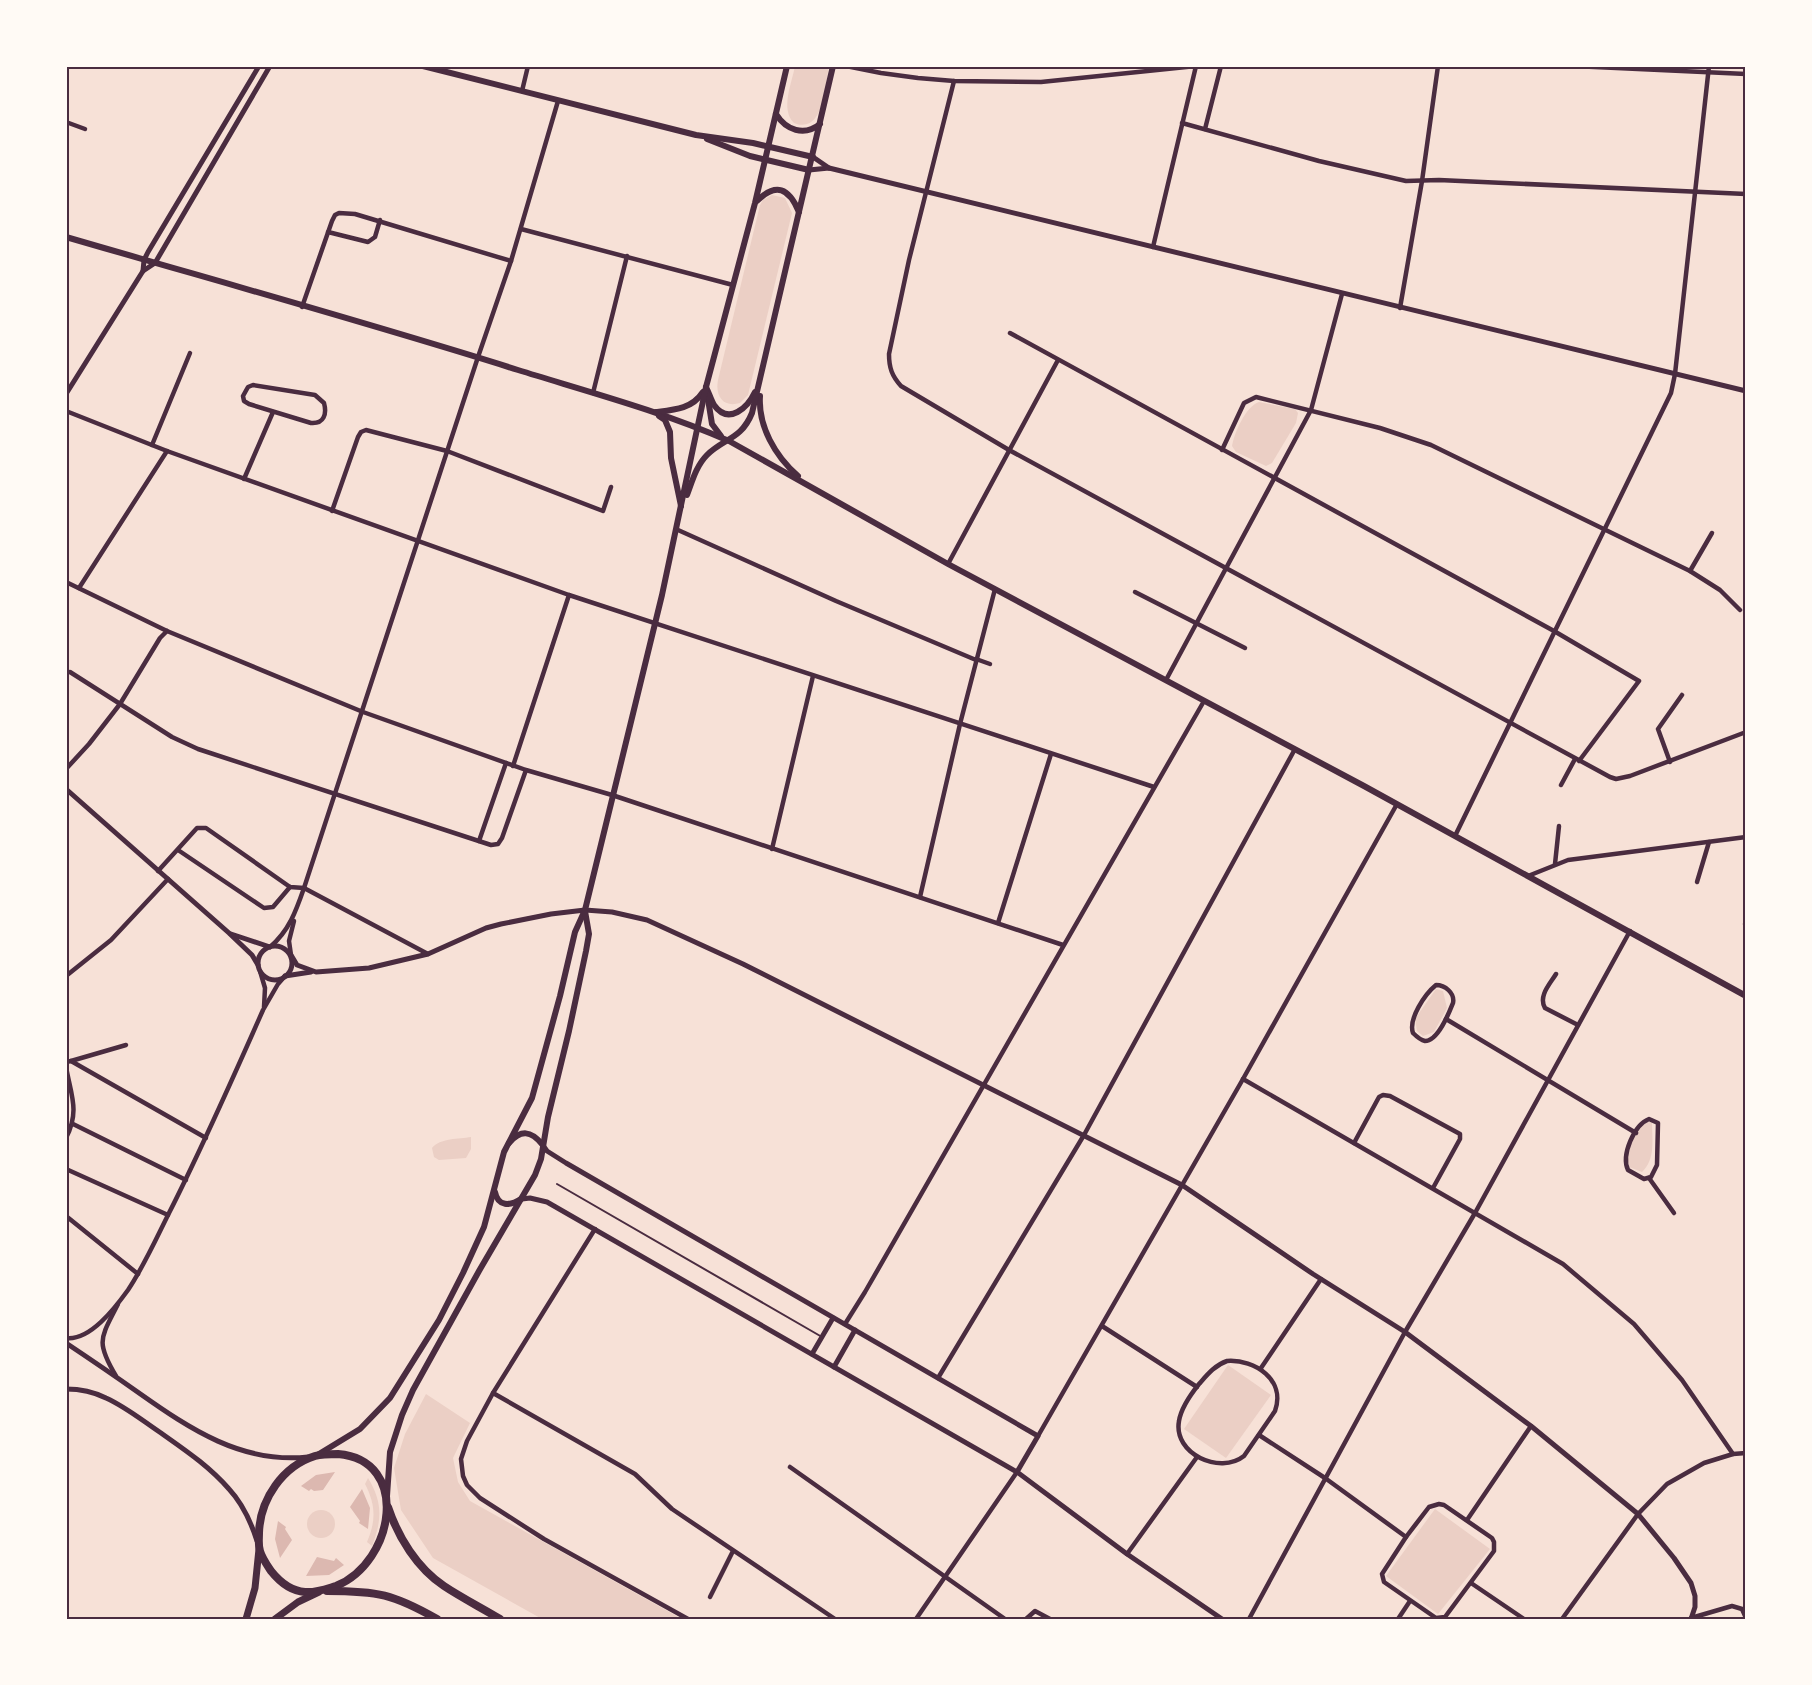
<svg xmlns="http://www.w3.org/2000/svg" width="1812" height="1685" font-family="'DM Sans',sans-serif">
  <rect width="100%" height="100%" fill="#f7e1d7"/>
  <g fill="#ebcfc5">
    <path d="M 795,66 L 829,66 C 825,85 824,135 794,123 C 780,109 792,83 795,66 Z"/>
    <path d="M 772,195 L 785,198 L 792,213 L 748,395 L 740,403 C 723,408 715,396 718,380 L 760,205 L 763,200 Z"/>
    <path d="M 1259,402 L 1295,409 L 1298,413 L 1296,423 L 1272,463 L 1266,466 L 1236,452 L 1232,446 C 1234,433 1246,406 1259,402 Z"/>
    <path d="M 1436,989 L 1443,991 L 1447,1008 L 1434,1032 L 1423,1036 L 1417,1031 L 1415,1019 Z"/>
    <path d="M 1645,1122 L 1652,1122 C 1652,1139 1656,1159 1642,1172 L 1629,1167 C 1625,1146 1634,1138 1645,1122 Z"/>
    <path d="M 471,1137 L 471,1149 L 466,1158 L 439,1160 L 434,1157 L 432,1148 C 440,1138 459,1139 471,1137 Z"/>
    <path d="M 1228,1365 L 1271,1395 L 1226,1458 L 1184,1429 Z"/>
    <path d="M 426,1394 L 470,1423 L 453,1458 L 458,1482 L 470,1501 L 682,1619 L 542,1619 L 433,1558 L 401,1510 L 394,1468 L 405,1434 Z"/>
    <path d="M 368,1478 C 383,1503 382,1520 372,1546 L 367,1542 C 376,1521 376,1505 365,1484 Z"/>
    <path d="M 1435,1509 L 1490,1549 L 1438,1614 L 1386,1576 Z"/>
    <circle cx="321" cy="1524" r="14"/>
  </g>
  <g fill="#dcb8b0">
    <path d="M 335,1472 L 323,1490 L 314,1491 L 311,1489 L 309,1491 L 301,1486 L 316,1475 Z"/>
    <path d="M 362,1489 L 370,1508 L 368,1529 L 359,1523 L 360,1521 L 350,1507 Z"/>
    <path d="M 278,1521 L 286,1527 L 285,1529 L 292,1540 L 280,1558 L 275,1539 Z"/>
    <path d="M 317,1557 L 334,1561 L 336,1558 L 344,1565 L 329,1575 L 306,1576 Z"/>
  </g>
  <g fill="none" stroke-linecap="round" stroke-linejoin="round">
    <path stroke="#4a2c40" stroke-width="2" d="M 557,1184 L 822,1337"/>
    <g stroke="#4a2c40" stroke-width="4.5">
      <path d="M 846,66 L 881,73 L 918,78 L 954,81 L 1041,82 L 1196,66 L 1153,247"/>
      <path d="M 1573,66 L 1746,74"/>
      <path d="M 954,81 L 909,260 L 889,354 C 889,368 892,376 901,386 L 1009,450 L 1610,777 L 1616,779 L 1630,776 L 1746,732"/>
      <path d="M 522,91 L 528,66"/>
      <path d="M 66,122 L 85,129"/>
      <path d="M 1182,123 L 1319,161 L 1406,181 L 1439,180 L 1746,194"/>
      <path d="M 1205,129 L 1221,66"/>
      <path d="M 521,229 L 733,285"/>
      <path d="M 328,232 L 368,242 L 375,237 L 380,220"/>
      <path d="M 302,307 L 332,221 L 335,215 L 339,213 L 355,214 L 511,261"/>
      <path d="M 1400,308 L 1422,181 L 1438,66"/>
      <path d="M 1010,333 L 1554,631 L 1639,681 L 1579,761"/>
      <path d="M 253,385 L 315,395 L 324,403 C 327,414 324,424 311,423 L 249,404 L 244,401 L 243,396 L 248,387 Z"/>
      <path d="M 593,393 L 627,256"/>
      <path d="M 66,411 L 167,451 L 569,595 L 1154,787"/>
      <path d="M 152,445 L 190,353"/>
      <path d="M 1222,450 L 1244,403 L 1256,397 L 1380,428 L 1431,445 L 1690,571 L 1720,590 L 1740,610"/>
      <path d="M 244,479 L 273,412"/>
      <path d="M 332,511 L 358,437 L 361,432 L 366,430 L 447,451 L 603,511 L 611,487"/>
      <path d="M 678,530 L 836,601 L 976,660"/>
      <path d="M 948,564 L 1058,360"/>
      <path d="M 1690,571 L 1712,533"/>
      <path d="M 66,582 L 167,631 L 363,712 L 526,770 L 612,795 L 1063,945"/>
      <path d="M 79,588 L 167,451"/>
      <path d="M 1135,592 L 1245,648"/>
      <path d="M 976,659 L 990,664"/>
      <path d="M 70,672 L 172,737 L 198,749 L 491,845 L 498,844 L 502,838 L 526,770"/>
      <path d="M 1166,680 L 1311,410 L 1342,294"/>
      <path d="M 1670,762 L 1658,729 L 1682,695"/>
      <path d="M 513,766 L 569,595"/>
      <path d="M 66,769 L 89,744 L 120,704 L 160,638 L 167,631"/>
      <path d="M 1561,785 L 1575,759"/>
      <path d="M 1455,836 L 1671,393 L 1675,374 L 1709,66"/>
      <path d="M 479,841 L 506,763"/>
      <path d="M 772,849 L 813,676"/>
      <path d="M 178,850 L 264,908 L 273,907 L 290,887"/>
      <path d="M 1555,864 L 1559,826"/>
      <path d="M 158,871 L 197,828 L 206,828 L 290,887 L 304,888 L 428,954"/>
      <path d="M 1528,876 L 1568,860 L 1746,837"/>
      <path d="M 1697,882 L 1709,842"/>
      <path d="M 920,897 L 960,724 L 995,589"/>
      <path d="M 998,923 L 1051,754"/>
      <path d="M 1745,924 L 1746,924"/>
      <path d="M 270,947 C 289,931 296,911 304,888 L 478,357 L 511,261 L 558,101"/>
      <path d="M 291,955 L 289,941 L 294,921"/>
      <path d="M 260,971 L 265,988 L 264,1007"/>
      <path d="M 1556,974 C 1550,984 1538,996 1545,1008 L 1578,1025"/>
      <path d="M 66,976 L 111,940 L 168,879"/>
      <path d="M 1436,985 C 1445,985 1455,993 1453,1003 C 1449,1013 1438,1041 1425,1041 C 1420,1040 1416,1036 1413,1033 C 1408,1019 1425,994 1436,985 Z"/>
      <path d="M 1446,1019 L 1636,1133"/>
      <path d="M 71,1061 L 126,1045"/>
      <path d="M 66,1062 L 71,1061 L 206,1138"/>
      <path d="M 66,1067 C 71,1095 80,1111 66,1138"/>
      <path d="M 1243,1079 L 1563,1264 L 1634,1324 L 1682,1380 L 1733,1454"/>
      <path d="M 1649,1119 L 1658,1123 L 1657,1165 L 1651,1177 L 1644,1179 L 1628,1170 C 1621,1155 1634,1125 1649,1119 Z"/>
      <path d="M 73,1124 L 186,1180"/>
      <path d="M 1354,1143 L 1379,1097 L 1383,1095 L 1390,1096 L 1460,1134 L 1460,1139 L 1433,1188"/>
      <path d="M 66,1169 L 168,1215"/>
      <path d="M 1649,1178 L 1674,1213"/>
      <path d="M 66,1216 L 138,1274"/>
      <path d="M 595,1229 L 493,1393 L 467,1441 L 461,1459 L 463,1476 L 467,1485 L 480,1498 L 544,1539 L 688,1619"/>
      <path d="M 845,1324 L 865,1292 L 1204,701"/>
      <path d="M 1102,1326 L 1197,1387"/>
      <path d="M 66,1338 C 90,1341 115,1308 128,1290 C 144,1266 156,1239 169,1213 C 203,1146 233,1078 263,1010 L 278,984 L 285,976"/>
      <path d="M 1227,1361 C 1255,1359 1286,1380 1275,1411 L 1244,1456 C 1220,1475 1173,1454 1179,1421 C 1181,1408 1191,1394 1199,1384 C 1207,1375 1215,1365 1227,1361 Z"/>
      <path d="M 1261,1368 L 1321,1279"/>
      <path d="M 116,1376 C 95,1341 101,1338 118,1304"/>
      <path d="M 938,1378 L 1084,1135 L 1295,749"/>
      <path d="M 493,1393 L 635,1474 L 672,1509 L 835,1619"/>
      <path d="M 1259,1435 L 1325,1478 L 1406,1537"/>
      <path d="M 1038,1436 L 1243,1079 L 1397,804"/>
      <path d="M 790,1467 L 1005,1619"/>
      <path d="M 1439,1504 L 1444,1505 L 1492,1538 L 1494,1542 L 1494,1551 L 1445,1617 L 1436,1618 L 1384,1582 L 1382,1574 L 1406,1537 L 1429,1507 Z"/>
      <path d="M 1467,1520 L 1531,1426"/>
      <path d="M 1127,1554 L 1197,1457"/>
      <path d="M 1471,1583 L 1524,1619"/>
      <path d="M 710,1597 L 733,1551"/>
      <path d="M 1691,1618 L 1732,1606 L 1742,1609 L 1746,1618"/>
      <path d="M 916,1619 L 1017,1472"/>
      <path d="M 1026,1619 L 1035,1611 L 1050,1619"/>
      <path d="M 1249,1619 L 1405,1332 L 1475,1213 L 1630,931"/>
      <path d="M 1398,1619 L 1410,1601"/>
      <path d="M 1562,1619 L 1638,1514 L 1667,1484 L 1704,1463 L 1733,1454 L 1746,1453"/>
    </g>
    <g stroke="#4a2c40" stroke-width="5">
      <path d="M 813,157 L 829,168"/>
      <path d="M 809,170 L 829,168 L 1746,391"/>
      <path d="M 143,271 L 144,260 L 148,252 L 259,66"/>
      <path d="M 66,394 L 143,271 L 155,263 L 270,66"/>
      <path d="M 66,789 L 229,933 L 252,955 L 258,965"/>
      <path d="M 231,934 L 270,947"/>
      <circle cx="275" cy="963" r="17"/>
      <path d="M 291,955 L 297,965 L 316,972 L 369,968 L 428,954 L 486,928 L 501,924 L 551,914 L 585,910 L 612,912 L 647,920 L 743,964 L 1182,1185 L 1313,1274 L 1405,1332 L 1531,1426 L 1638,1514 L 1674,1558 L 1691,1583 L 1695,1596 L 1695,1607 L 1691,1619"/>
      <path d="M 285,976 L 311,972"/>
      <path d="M 542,1144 L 547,1151 L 566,1163 L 1038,1436 L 1017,1472"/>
      <path d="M 522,1199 L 530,1198 L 547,1202 L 1017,1472 L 1127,1554 L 1222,1619"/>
      <path d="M 66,1343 C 90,1359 115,1376 139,1393 C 190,1429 242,1464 308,1457"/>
      <path d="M 812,1354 L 833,1318"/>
      <path d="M 834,1367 L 855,1330"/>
      <path d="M 66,1389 C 80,1389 94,1392 106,1398 C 126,1407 143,1421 161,1433 C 185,1450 209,1466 229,1489 C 242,1503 251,1522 257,1541"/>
    </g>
    <g stroke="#4a2c40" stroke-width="6">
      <path d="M 423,66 L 696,135 L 753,143 L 813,157"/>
      <path d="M 776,114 C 786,130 804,137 820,124"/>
      <path d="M 707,139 L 750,156 L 809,170"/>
      <path d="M 757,201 C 776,182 789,188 799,212"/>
      <path d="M 66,237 C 217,281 369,323 518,370 C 589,392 661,411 729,441 L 948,564 L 1364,786 L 1746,996"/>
      <path d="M 706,387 C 709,393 711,400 714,405 C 729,426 748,407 755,392"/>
      <path d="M 707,393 L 712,424 L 721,436"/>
      <path d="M 760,396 C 758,426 775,456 798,476"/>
      <path d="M 656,412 C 674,410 692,409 703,392"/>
      <path d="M 659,416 L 665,420 L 670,432 L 671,458 L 681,506"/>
      <path d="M 687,495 C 692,482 696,466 707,455 C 724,438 741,440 752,413 L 833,66"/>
      <path d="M 509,1143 C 521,1129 531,1131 542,1144"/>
      <path d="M 495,1192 C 498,1207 510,1206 521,1199"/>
      <path d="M 319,1454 L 360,1429 L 390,1398 L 439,1320 L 463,1273 L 484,1227 L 504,1152 L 532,1098 L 560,996 L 575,932 L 585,910 L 662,595 L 706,387 L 755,203 L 787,66"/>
      <path d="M 387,1496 L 390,1452 L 402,1415 L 413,1390 L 479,1271 L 535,1175 L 541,1159 L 548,1117 L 569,1031 L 586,951 L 589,934 L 585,911"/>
    </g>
    <g stroke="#4a2c40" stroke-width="7">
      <path d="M 246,1619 L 255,1588 L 259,1549"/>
      <path d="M 275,1619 L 298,1602 L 319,1592"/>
    </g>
    <g stroke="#4a2c40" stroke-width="8">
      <path d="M 338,1454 C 411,1460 395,1562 336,1586 C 326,1589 316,1593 305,1592 C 291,1591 279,1581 271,1571 C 267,1565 262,1558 260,1551 C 258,1545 259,1539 259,1533 C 260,1499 283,1466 315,1456 C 322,1454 331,1454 338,1454 Z"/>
      <path d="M 388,1507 C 398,1537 417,1568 444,1586 C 462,1598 482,1608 500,1619"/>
      <path d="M 327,1591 C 378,1591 393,1594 437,1619"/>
    </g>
  </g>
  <rect width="1812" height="1685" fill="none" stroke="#fffaf5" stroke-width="135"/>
  <rect x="68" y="68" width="1676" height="1550" fill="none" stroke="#4a2c40" stroke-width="2"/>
</svg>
